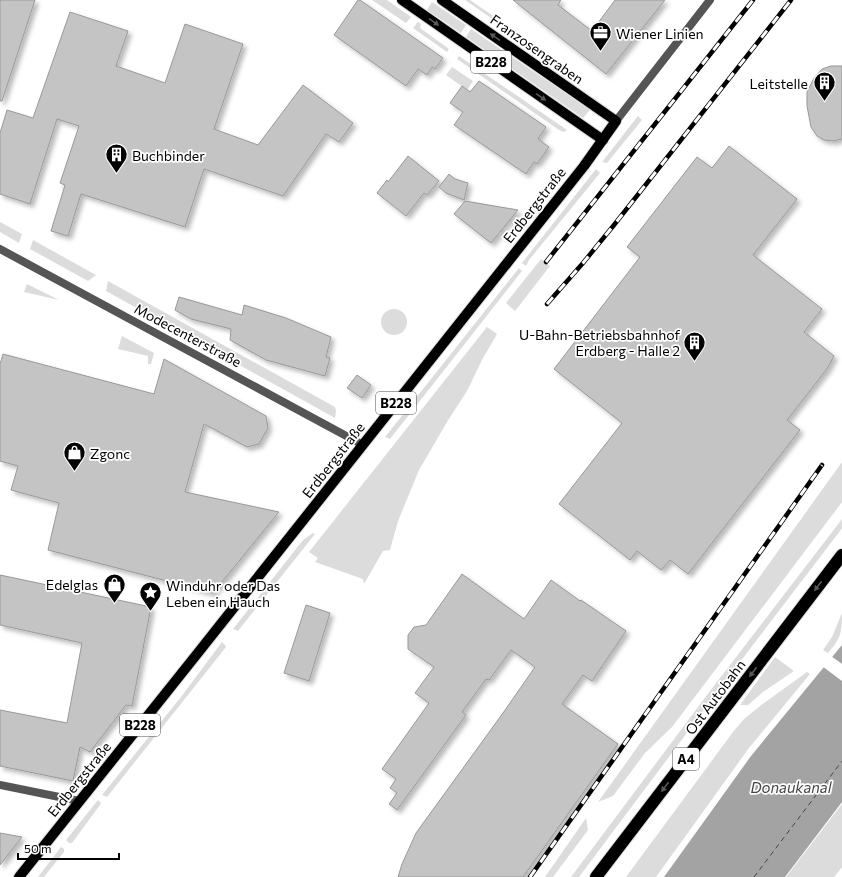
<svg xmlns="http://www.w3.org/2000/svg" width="842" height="877" font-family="Commissioner,sans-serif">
  <defs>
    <filter id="shadow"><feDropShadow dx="3.5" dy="3.5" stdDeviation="2" flood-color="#0004"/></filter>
  </defs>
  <rect width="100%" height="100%" fill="#fff"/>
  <g fill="#dcdcdc">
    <path d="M 372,0 L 387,0 L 411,17 L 406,23 Z"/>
    <path d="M 465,0 L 470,0 L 547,53 L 545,55 Z"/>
    <path d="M 432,2 L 466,25 L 461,33 L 427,10 Z"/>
    <path d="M 418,22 L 421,24 L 420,28 L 449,49 L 447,52 L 413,28 Z"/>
    <path d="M 471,29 L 590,110 L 583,118 L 466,37 Z"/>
    <path d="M 459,56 L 567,130 L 564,132 L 559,130 L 457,59 Z"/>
    <path d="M 452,67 L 473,81 L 467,90 L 446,75 Z"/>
    <path d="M 638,116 L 642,120 L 607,163 L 602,162 Z"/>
    <path d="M 596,169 L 600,173 L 529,260 L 526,266 L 522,263 Z"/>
    <path d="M 0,222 L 22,234 L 19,243 L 0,232 Z"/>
    <path d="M 33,240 L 96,275 L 88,281 L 30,249 Z"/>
    <path d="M 541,259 L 550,266 L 515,311 L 506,303 Z"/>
    <path d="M 519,268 L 522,271 L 390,439 L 385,437 Z"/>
    <path d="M 108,281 L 335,407 L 336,411 L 335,418 L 106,291 Z"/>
    <path d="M 27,284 L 59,300 L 24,292 Z"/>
    <circle cx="394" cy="322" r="13"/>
    <path d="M 487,327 L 497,334 L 483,358 L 467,391 L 447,422 L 419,470 L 398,521 L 390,550 L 383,551 L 364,584 L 363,579 L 315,562 L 318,558 L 309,552 Z"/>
    <path d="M 122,336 L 154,353 L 151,364 L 148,364 L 148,356 L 118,349 Z"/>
    <path d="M 842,462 L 842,502 L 672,727 L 645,753 L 613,796 L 598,802 Z"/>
    <path d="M 842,519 L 842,528 L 840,531 L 743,658 L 579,877 L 571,877 L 707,695 Z"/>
    <path d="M 313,533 L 315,534 L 238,631 L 233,629 L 303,540 Z"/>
    <path d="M 842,613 C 842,633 841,638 828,653 L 823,650 L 832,637 Z"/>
    <path d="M 222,642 L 225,645 L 226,647 L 107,797 L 102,795 L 181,697 Z"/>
    <path d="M 775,657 L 794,671 L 763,692 L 748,705 L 740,705 Z"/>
    <path d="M 807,672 L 810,674 L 749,748 L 656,877 L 626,877 L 733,732 L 744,719 L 760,706 Z"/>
    <path d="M 98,800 L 101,803 L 100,805 L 72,843 L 69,843 L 66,840 Z"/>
    <path d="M 842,804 L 842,867 L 834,877 L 786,877 Z"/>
    <path d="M 586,818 L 588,830 L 553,877 L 545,877 Z"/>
    <path d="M 61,847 L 64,849 L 64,852 L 44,877 L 38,877 Z"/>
  </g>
  <path fill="#a3a3a3" d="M 842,645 L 842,802 L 785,877 L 664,877 L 751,756 Z"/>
  <path fill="#fff" d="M 831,656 L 842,664 L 842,681 L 822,666 Z"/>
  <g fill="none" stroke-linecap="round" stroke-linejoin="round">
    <path stroke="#444" stroke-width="1" stroke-dasharray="5 4" stroke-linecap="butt" d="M 754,877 L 842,761"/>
  </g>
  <g fill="#c4c4c4" stroke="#999" filter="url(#shadow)">
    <path d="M 0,0 L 35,0 L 2,101 L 0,101 Z"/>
    <path d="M 358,0 L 360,0 L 443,58 L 435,69 L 432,67 L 427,75 L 418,69 L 406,86 L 334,35 Z"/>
    <path d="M 513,0 L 561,0 L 558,5 L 592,31 L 615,0 L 665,0 L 606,74 Z"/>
    <path d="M 70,12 L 128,31 L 116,66 L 165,83 L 185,24 L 243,44 L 214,129 L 258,145 L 303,85 L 353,123 L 339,142 L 326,134 L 283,196 L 204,169 L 185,227 L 81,194 L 68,236 L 51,231 L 65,185 L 60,183 L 79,126 L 57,119 L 30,204 L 0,194 L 0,133 L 7,110 L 33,118 Z"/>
    <path d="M 831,66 L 842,66 L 842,139 L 833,141 L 824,140 L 817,136 L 811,127 L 807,106 L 807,92 L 814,78 L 822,69 Z"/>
    <path d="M 479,81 L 546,127 L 538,139 L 549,147 L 537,164 L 534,162 L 526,174 L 454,125 L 463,112 L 450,103 L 462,86 L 470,92 Z"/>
    <path d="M 729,146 L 797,199 L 753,255 L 822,309 L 804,332 L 834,356 L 827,369 L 787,420 L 800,430 L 688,574 L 670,560 L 661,570 L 637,551 L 630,560 L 559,504 L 622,423 L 554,369 L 640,257 L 627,247 L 697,157 L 712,168 Z"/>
    <path d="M 408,156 L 439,181 L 427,195 L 424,193 L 406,216 L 377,193 L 387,180 L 388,182 Z"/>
    <path d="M 449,174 L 455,179 L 468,183 L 464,200 L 446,193 L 439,187 Z"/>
    <path d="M 465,201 L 518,210 L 491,243 L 454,214 Z"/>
    <path d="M 179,297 L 242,315 L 244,305 L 286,318 L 331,337 L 326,357 L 330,358 L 325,376 L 266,360 L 230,340 L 231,329 L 191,319 L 175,310 Z"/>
    <path d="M 3,354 L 154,394 L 164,359 L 266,416 L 268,428 L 259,444 L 247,447 L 204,424 L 185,492 L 279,512 L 213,593 L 48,550 L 59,503 L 11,490 L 18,466 L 0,461 L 0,364 Z"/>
    <path d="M 357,375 L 371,385 L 362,398 L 347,388 Z"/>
    <path d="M 462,574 L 524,619 L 551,580 L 580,601 L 581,600 L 626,631 L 592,681 L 583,675 L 562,704 L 618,744 L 523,877 L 398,877 L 402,864 L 416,833 L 503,713 L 535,667 L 511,650 L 489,680 L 486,679 L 462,712 L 466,715 L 397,810 L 389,804 L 397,793 L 390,788 L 396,779 L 382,769 L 429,703 L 415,693 L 434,667 L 408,649 L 408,635 L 414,627 L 426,625 Z"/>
    <path d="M 0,575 L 151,607 L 132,706 L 126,705 L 90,752 L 80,747 L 73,781 L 0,766 L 0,710 L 67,723 L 82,643 L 0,625 Z"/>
    <path d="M 306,605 L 330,613 L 309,681 L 284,673 Z"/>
    <path d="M 0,833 L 22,837 L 0,865 Z"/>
  </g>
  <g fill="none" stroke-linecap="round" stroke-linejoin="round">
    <defs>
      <g id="primary">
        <path d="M 402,0 L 603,140"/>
        <path d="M 19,877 L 201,649 L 584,166 L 616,121 L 442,0"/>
      </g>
      <path id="motorway" d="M 596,877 L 842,555"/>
    </defs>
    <use href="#primary" stroke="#dbdbdb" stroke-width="12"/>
    <use href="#motorway" stroke="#dbdbdb" stroke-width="14"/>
    <path stroke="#555" stroke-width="8" d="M 0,785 L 79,801"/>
    <g stroke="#555" stroke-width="8">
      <path d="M 616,121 L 710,0"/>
      <path d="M 0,249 L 363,445"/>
    </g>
    <use href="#primary" stroke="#000" stroke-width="10"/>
    <use href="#motorway" stroke="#000" stroke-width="12"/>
    <defs>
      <g id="rail">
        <path d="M 546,262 L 753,0"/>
        <path d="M 547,304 L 583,263 L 614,225 L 791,0"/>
        <path d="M 530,877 L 822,465"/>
      </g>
    </defs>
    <use href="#rail" stroke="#000" stroke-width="4.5"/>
    <use href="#rail" stroke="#fff" stroke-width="3" stroke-dasharray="9" stroke-linecap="butt"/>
  </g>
  <defs><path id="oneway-solid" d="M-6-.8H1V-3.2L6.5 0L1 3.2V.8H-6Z"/></defs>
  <g fill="#595959">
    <use href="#oneway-solid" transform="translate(434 22) rotate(35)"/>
    <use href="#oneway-solid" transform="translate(495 37) rotate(-145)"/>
    <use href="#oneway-solid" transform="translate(541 97) rotate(35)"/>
    <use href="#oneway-solid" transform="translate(818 586) rotate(127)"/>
    <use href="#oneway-solid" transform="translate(753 672) rotate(127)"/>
    <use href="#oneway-solid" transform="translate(665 787) rotate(127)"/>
  </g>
  <defs>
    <symbol id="office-pin" viewBox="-11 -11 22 30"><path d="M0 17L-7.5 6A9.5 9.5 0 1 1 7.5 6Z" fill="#000" stroke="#fff"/><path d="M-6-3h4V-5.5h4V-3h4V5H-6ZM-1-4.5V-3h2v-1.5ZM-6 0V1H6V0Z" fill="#fff"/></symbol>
    <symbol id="building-pin" viewBox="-11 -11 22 30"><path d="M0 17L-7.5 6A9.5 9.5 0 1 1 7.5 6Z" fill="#000" stroke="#fff"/><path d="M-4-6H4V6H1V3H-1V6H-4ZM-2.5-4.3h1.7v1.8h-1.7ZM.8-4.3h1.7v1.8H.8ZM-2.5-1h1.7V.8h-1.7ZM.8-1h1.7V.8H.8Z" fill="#fff"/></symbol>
    <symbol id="shop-pin" viewBox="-11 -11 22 30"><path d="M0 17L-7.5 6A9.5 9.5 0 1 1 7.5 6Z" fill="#000" stroke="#fff"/><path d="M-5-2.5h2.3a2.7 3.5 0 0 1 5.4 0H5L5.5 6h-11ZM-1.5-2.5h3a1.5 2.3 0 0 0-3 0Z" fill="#fff"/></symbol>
    <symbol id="sight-pin" viewBox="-11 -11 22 30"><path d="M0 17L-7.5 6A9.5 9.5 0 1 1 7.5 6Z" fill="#000" stroke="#fff"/><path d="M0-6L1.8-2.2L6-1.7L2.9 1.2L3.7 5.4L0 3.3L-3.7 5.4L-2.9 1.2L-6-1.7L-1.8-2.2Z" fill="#fff"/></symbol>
  </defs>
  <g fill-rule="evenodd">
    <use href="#office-pin" x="588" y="20" width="25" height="34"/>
    <use href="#building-pin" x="812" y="70" width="25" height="34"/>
    <use href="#building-pin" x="104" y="142" width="25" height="34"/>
    <use href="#building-pin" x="682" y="330" width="25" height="34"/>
    <use href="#shop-pin" x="62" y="440" width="25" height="34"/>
    <use href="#shop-pin" x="102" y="572" width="25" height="34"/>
    <use href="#sight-pin" x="138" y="580" width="25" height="34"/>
  </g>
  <g text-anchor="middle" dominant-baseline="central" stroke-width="3.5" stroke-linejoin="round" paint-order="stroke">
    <g fill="#fff" stroke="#4c4c4c" stroke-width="1">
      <rect x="471" y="51" width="40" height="22" rx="3"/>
      <rect x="376" y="392" width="40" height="22" rx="3"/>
      <rect x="120" y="714" width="40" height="22" rx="3"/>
      <rect x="673" y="748" width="26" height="22" rx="3"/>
    </g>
    <g font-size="13" font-weight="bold" fill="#000">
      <text x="491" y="62">B228</text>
      <text x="396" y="403">B228</text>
      <text x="140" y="725">B228</text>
      <text x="686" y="759">A4</text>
    </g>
    <g font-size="14" fill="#000" stroke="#fff" text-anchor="start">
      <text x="616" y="33">Wiener Linien</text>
      <text x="808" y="83" text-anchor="end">Leitstelle</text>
      <text x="132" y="155">Buchbinder</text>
      <text x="680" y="334" text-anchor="end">U-Bahn-Betriebsbahnhof<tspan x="680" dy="16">Erdberg - Halle 2</tspan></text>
      <text x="90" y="453">Zgonc</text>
      <text x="98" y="584" text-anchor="end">Edelglas</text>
      <text x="166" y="585">Winduhr oder Das<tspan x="166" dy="16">Leben ein Hauch</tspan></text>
    </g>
    <g font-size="14" fill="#000" stroke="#fff">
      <text transform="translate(537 49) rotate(35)">Franzosengraben</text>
      <text transform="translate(534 205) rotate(-52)">Erdbergstraße</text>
      <text transform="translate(188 335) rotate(28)">Modecenterstraße</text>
      <text transform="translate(333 460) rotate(-52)">Erdbergstraße</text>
      <text transform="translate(715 697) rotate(-53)">Ost Autobahn</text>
      <text transform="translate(79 779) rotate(-51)">Erdbergstraße</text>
    </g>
    <g font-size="15" font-style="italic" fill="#444" stroke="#fff">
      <text x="791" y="787">Donaukanal</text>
    </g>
  </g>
  <path d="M18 853v6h101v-6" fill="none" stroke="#000000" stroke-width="2"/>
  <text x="24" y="853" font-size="12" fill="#000000" stroke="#ffffff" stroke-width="3" paint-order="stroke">50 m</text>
</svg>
